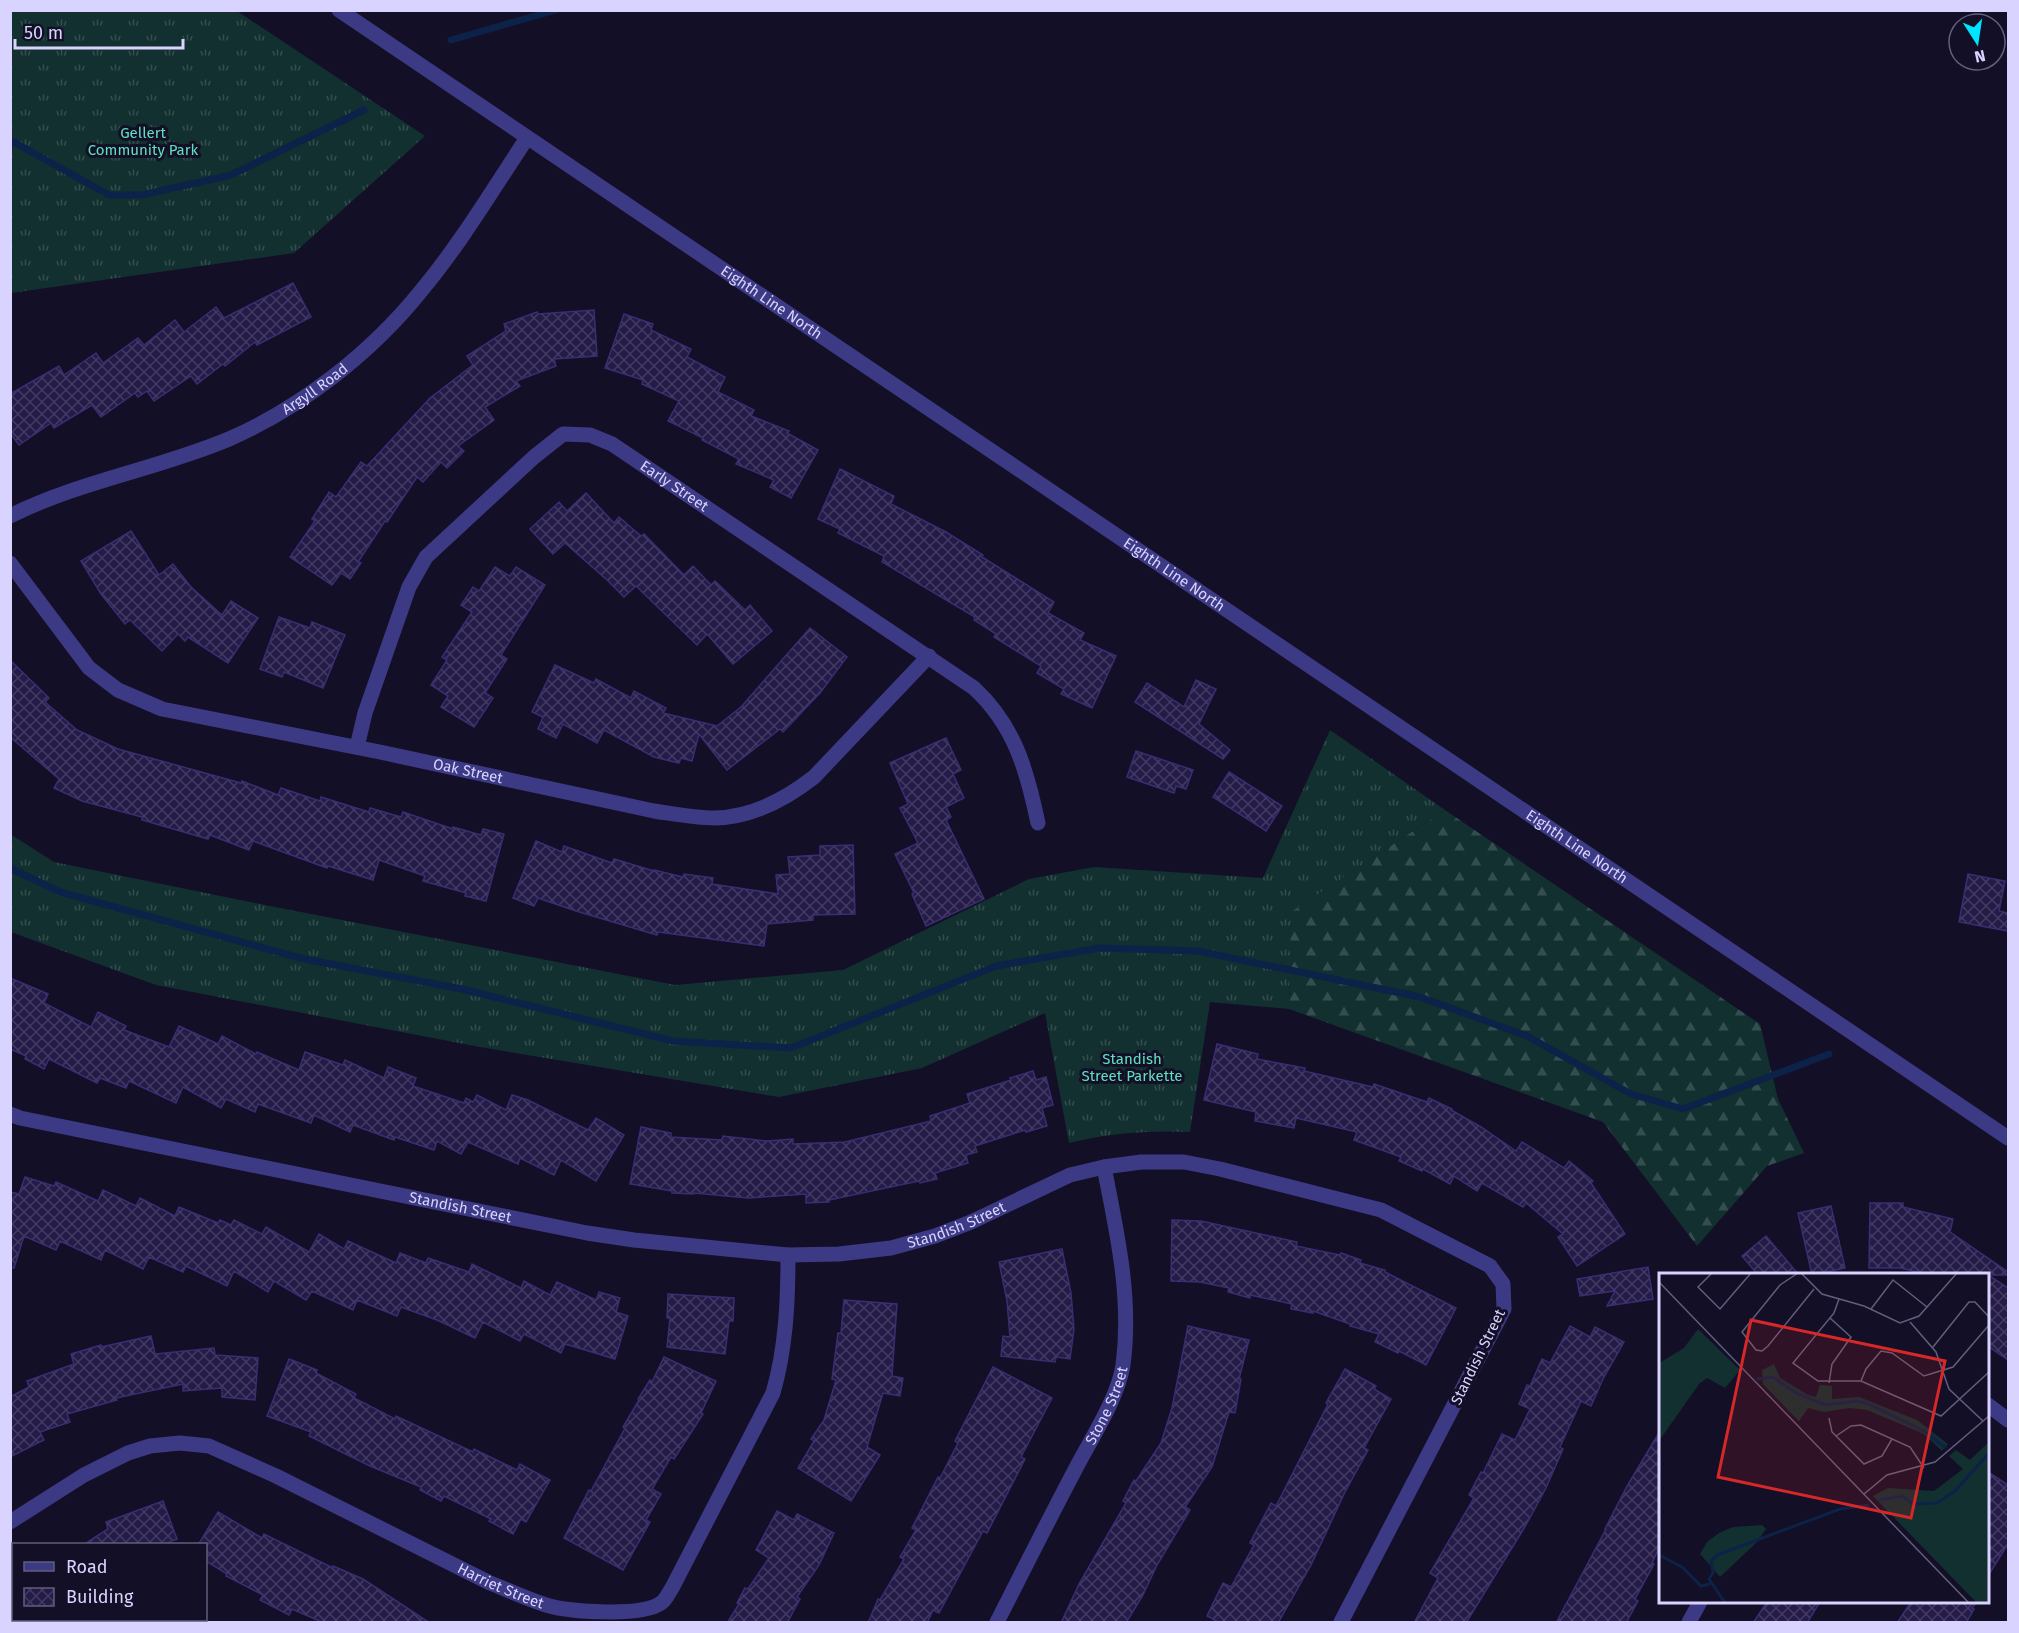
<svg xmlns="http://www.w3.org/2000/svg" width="2019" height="1633" font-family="'Fira Sans',sans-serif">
  <defs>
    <pattern id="grass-tufts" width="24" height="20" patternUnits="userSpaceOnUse" patternTransform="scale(1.5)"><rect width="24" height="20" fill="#12302f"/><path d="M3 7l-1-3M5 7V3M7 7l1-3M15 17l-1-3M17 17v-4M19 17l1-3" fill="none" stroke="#344d4e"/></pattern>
    <pattern id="forest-firs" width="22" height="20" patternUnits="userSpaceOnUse" patternTransform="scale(1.5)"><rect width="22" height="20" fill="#12302f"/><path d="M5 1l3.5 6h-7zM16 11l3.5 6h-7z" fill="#344d4e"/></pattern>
    <pattern id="building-cross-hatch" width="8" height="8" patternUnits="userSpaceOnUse" patternTransform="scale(1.5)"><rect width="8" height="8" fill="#241b47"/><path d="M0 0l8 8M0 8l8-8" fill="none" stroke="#433b63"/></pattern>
  </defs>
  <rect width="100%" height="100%" fill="#130f26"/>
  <g fill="url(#grass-tufts)">
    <path d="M 10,11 L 237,11 L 425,136 L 294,253 L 11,293 Z"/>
    <path d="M 1330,730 L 1445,810 L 1292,912 L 1289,1009 L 1210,1002 L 1190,1132 C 1149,1130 1110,1133 1069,1143 L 1045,1013 L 922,1068 L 779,1097 L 480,1047 L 156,985 L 11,932 L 10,834 L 54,862 L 265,905 L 675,985 L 843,970 L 1029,879 L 1094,867 L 1263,878 Z"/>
  </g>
  <path fill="url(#forest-firs)" d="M 1445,810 L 1760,1024 L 1778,1099 L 1804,1153 L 1767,1166 L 1697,1246 L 1603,1122 L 1289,1009 L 1291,912 Z"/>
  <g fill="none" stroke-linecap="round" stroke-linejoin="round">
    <g stroke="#0c2248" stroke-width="7">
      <path d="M 451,40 L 556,10"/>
      <path d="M 10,140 L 109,195 L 142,195 L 231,175 L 364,110"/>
      <path d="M 10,868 L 60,892 L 304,959 L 462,989 L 673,1041 L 791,1048 L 996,966 L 1099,948 L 1198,951 L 1420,997 L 1527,1036 L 1631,1094 L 1683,1109 L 1829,1054"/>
    </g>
  </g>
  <g fill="url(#building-cross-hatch)" stroke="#3b2d73" stroke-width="1.5">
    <path d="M 293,283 L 311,317 L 257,345 L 255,342 L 225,366 L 223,364 L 197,384 L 191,376 L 154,401 L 147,391 L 138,397 L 135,393 L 101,417 L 92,405 L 54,428 L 51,423 L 19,445 L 10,433 L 10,394 L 59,366 L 64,375 L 96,353 L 103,363 L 138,338 L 144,345 L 175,320 L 184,332 L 216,307 L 224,318 Z"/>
    <path d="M 594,310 L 597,356 L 554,359 L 556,366 L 516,381 L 520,386 L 485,407 L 494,420 L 458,446 L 464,451 L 447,468 L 441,462 L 423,482 L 417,477 L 387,522 L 385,521 L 358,562 L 361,563 L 350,579 L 341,573 L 332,585 L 290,557 L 315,521 L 312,519 L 329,492 L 336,497 L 361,462 L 367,466 L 430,398 L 473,365 L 467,356 L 506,331 L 504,324 L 537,312 L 538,314 Z"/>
    <path d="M 624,314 L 653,324 L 651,330 L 691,349 L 687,357 L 725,377 L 718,392 L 754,410 L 751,416 L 789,431 L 787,433 L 818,450 L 791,498 L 770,487 L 774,480 L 736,464 L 739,459 L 702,440 L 703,438 L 668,421 L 679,401 L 642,384 L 643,380 L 605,368 Z"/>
    <path d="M 840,469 L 894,496 L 891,504 L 946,532 L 983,555 L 982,557 L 1054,602 L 1048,613 L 1084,633 L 1080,640 L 1116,656 L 1092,708 L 1061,694 L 1064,689 L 1037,673 L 1041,666 L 994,637 L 996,634 L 974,620 L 975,617 L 882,562 L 884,556 L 838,533 L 840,529 L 818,519 Z"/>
    <path d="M 586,493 L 614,523 L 619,517 L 641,536 L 644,534 L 684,575 L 693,566 L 711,585 L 715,581 L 745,610 L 750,605 L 772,631 L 733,664 L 707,634 L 697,645 L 636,586 L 624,597 L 607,580 L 565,543 L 553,554 L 530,529 L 559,502 L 567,511 Z"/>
    <path d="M 131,531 L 159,575 L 173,564 L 191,587 L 222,615 L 231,601 L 258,618 L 228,663 L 188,637 L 185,641 L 178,634 L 162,651 L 130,620 L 125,624 L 101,594 L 81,561 Z"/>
    <path d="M 495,567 L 510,576 L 516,567 L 545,585 L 501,655 L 507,659 L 485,693 L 493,698 L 474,727 L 441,707 L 448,696 L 431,685 L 447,660 L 442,657 L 472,612 L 461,605 L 473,587 L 479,591 Z"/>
    <path d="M 279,617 L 310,628 L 312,622 L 345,635 L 323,688 L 284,672 L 282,677 L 260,669 Z"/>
    <path d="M 810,628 L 847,657 L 820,693 L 783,732 L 780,729 L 727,770 L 699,734 L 692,761 L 681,758 L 679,763 L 654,757 L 604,730 L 597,743 L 563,724 L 556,738 L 538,729 L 543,717 L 532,712 L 555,665 L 594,683 L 596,679 L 631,698 L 634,691 L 666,708 L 663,713 L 717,726 L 741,707 Z"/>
    <path d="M 10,660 L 49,698 L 45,702 L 77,730 L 118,749 L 241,783 L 242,781 L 278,795 L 281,788 L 320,801 L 321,797 L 369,812 L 370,808 L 401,817 L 403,812 L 453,829 L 453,827 L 481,835 L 483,829 L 504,834 L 486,901 L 465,896 L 466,893 L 423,881 L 425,876 L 379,860 L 373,880 L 328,866 L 327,868 L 253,841 L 249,850 L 210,835 L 208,839 L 142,820 L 142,817 L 82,801 L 54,788 L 59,779 L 10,737 Z"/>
    <path d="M 1196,680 L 1216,689 L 1199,724 L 1230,750 L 1223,759 L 1135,702 L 1147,683 L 1184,707 Z"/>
    <path d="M 946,738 L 961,770 L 953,774 L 964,798 L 946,807 L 951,817 L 946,820 L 984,899 L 926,926 L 912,894 L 914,893 L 895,854 L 918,843 L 900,808 L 908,804 L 890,763 Z"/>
    <path d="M 1136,751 L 1193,770 L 1186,789 L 1176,786 L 1174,793 L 1127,777 Z"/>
    <path d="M 1229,772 L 1282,806 L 1266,831 L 1213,797 Z"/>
    <path d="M 536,841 L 562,852 L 564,846 L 612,863 L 614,859 L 654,871 L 654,870 L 683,877 L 684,874 L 713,878 L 712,884 L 778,894 L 776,875 L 790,874 L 788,857 L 820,855 L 820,846 L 853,845 L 855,914 L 813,915 L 813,920 L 767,924 L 764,946 L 658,932 L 657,935 L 576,911 L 538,898 L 534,906 L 513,898 Z"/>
    <path d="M 1968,874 L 2005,881 L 1999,911 L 2008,913 L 2008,931 L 1959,922 Z"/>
    <path d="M 10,978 L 48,994 L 44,1003 L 91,1027 L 98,1012 L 126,1026 L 124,1030 L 169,1047 L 179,1026 L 218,1044 L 222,1036 L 256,1054 L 257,1052 L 299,1070 L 305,1052 L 343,1065 L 345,1060 L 384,1078 L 388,1067 L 416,1078 L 413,1086 L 464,1103 L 466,1098 L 473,1102 L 477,1095 L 506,1110 L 512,1095 L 528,1100 L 588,1130 L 596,1118 L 624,1135 L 596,1181 L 561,1160 L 554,1175 L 520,1158 L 518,1164 L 468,1142 L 461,1154 L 437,1141 L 434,1150 L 395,1137 L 394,1140 L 353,1125 L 350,1132 L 314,1115 L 311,1123 L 258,1104 L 255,1112 L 226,1099 L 221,1108 L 183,1087 L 176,1103 L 129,1081 L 126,1088 L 100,1078 L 97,1083 L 49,1059 L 44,1069 L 25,1059 L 26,1056 L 10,1049 Z"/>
    <path d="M 1217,1044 L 1258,1054 L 1257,1059 L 1305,1068 L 1304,1071 L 1373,1087 L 1374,1084 L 1427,1102 L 1429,1098 L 1452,1109 L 1451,1110 L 1481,1127 L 1516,1151 L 1522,1142 L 1564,1168 L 1569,1161 L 1593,1181 L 1591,1183 L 1625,1234 L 1577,1266 L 1558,1237 L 1563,1234 L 1526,1203 L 1523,1207 L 1482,1183 L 1477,1191 L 1454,1176 L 1450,1184 L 1423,1169 L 1422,1171 L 1399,1161 L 1401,1157 L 1354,1140 L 1357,1132 L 1296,1118 L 1294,1128 L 1255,1121 L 1256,1112 L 1204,1100 Z"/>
    <path d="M 1033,1071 L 1036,1080 L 1046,1077 L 1053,1105 L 1042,1108 L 1047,1126 L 1026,1132 L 1025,1130 L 975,1146 L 977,1152 L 966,1155 L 968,1163 L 935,1173 L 937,1179 L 920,1183 L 919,1181 L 829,1200 L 829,1202 L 806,1203 L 806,1194 L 748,1198 L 694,1193 L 694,1194 L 672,1193 L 672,1191 L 630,1184 L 641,1127 L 671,1133 L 671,1137 L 722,1140 L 723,1136 L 767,1141 L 793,1139 L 793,1144 L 845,1142 L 931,1121 L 930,1116 L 970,1103 L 967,1094 L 1011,1080 L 1010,1078 Z"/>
    <path d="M 25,1177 L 54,1186 L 56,1182 L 98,1201 L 103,1190 L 136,1206 L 140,1198 L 175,1216 L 179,1207 L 218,1223 L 220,1220 L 231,1225 L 234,1220 L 262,1234 L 266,1227 L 309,1252 L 319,1234 L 344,1249 L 348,1241 L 396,1263 L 400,1253 L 426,1263 L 428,1258 L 469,1272 L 472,1264 L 521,1288 L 524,1281 L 550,1295 L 557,1282 L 596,1300 L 599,1292 L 620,1298 L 616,1312 L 628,1316 L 615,1359 L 565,1344 L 561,1353 L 524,1334 L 520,1341 L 483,1322 L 475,1338 L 437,1320 L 401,1307 L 397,1316 L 357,1300 L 353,1310 L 312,1291 L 306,1300 L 274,1281 L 268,1292 L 234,1271 L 227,1286 L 186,1266 L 183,1272 L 149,1257 L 143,1269 L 105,1250 L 101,1260 L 60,1241 L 56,1250 L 24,1236 L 14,1268 L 10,1268 L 10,1192 L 19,1194 Z"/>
    <path d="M 1870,1203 L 1903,1203 L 1903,1207 L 1953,1219 L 1950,1232 L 2008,1272 L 2008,1275 L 1988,1275 L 2008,1288 L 2008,1360 L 1988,1346 L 1988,1275 L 1929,1275 L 1901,1268 L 1869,1268 Z"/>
    <path d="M 1831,1206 L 1845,1268 L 1812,1275 L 1798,1213 Z"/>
    <path d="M 1172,1220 L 1201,1221 L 1297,1242 L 1296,1246 L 1340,1255 L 1341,1253 L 1361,1260 L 1360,1263 L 1385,1270 L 1385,1272 L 1456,1308 L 1426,1365 L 1399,1351 L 1398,1353 L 1375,1342 L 1379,1334 L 1350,1326 L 1350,1324 L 1313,1311 L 1313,1313 L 1291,1309 L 1292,1304 L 1250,1295 L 1250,1298 L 1228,1292 L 1229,1288 L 1200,1282 L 1171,1281 Z"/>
    <path d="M 1766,1236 L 1799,1275 L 1758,1275 L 1742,1256 Z"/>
    <path d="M 1062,1249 L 1071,1293 L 1074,1329 L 1070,1359 L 1056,1357 L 1055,1362 L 1001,1356 L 1003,1336 L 1010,1337 L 1007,1301 L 999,1262 Z"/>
    <path d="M 1648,1267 L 1653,1299 L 1607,1306 L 1615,1291 L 1580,1296 L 1577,1279 Z"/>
    <path d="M 668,1294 L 734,1298 L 733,1321 L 729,1321 L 725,1354 L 667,1347 L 670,1318 L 667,1318 Z"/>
    <path d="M 844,1300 L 897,1304 L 892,1376 L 903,1378 L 900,1396 L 883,1393 L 867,1447 L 880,1455 L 851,1501 L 798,1468 L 814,1441 L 811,1439 L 824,1420 L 836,1380 L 832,1379 L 838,1333 L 841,1333 Z"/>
    <path d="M 1188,1326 L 1249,1340 L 1239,1379 L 1241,1379 L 1235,1413 L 1229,1412 L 1212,1467 L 1185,1507 L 1190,1510 L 1157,1565 L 1143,1595 L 1126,1623 L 1061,1623 L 1079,1584 L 1126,1503 L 1123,1501 L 1134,1480 L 1136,1481 L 1161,1443 L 1172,1408 Z"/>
    <path d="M 1570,1326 L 1590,1337 L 1595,1327 L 1624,1342 L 1603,1379 L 1591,1406 L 1581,1401 L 1560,1447 L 1563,1449 L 1546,1488 L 1526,1525 L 1466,1623 L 1414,1623 L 1438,1578 L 1430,1573 L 1474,1498 L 1469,1495 L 1481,1472 L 1483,1473 L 1502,1434 L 1515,1440 L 1530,1409 L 1519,1404 L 1527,1385 L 1530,1386 L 1542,1359 L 1550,1363 Z"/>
    <path d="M 151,1336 L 155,1354 L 214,1348 L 215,1355 L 258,1358 L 255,1400 L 222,1397 L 222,1388 L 183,1391 L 183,1384 L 116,1398 L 117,1400 L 67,1414 L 70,1422 L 40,1432 L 44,1440 L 10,1457 L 10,1397 L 29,1387 L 27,1381 L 74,1364 L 71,1354 L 101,1345 L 101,1347 Z"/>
    <path d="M 664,1357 L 716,1381 L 701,1413 L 703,1414 L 674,1459 L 671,1457 L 652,1489 L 661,1494 L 646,1520 L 650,1522 L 623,1570 L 564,1538 L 589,1490 L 591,1491 L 625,1428 L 623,1427 L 639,1400 L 638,1399 L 650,1380 L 652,1382 Z"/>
    <path d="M 289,1359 L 317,1370 L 316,1373 L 356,1394 L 354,1398 L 395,1419 L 396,1416 L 473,1452 L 474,1449 L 517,1470 L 520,1464 L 550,1480 L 526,1522 L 521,1519 L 513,1534 L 489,1521 L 491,1519 L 444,1496 L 441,1501 L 420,1490 L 421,1487 L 370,1466 L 309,1436 L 311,1432 L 267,1416 Z"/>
    <path d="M 993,1367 L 1052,1398 L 1021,1457 L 1025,1459 L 987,1533 L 983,1531 L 939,1613 L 933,1610 L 927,1623 L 868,1623 L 878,1599 L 880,1600 L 904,1559 L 900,1557 L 916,1530 L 912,1528 L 938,1477 L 940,1478 L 958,1443 L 955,1441 Z"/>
    <path d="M 1345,1369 L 1376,1386 L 1374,1389 L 1391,1399 L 1364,1448 L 1368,1450 L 1345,1492 L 1311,1565 L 1278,1623 L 1220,1623 L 1207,1616 L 1223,1583 L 1231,1587 L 1254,1545 L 1250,1543 L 1271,1503 L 1276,1506 L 1328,1404 L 1326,1403 Z"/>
    <path d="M 1660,1431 L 1660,1546 L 1652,1563 L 1654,1564 L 1635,1599 L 1638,1601 L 1626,1623 L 1556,1623 L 1606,1529 L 1605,1529 L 1627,1486 Z"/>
    <path d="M 1988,1472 L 2008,1485 L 2008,1544 L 1988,1576 Z"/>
    <path d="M 163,1501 L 177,1539 L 162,1545 L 83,1545 L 108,1529 L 106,1522 Z"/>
    <path d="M 777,1511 L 794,1520 L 797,1514 L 834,1533 L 819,1565 L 797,1597 L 800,1599 L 787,1623 L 727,1623 L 739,1604 L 737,1603 L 745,1588 L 748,1589 L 769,1558 L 756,1550 Z"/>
    <path d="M 218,1512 L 262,1538 L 264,1534 L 333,1568 L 333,1566 L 363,1579 L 430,1623 L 324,1623 L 292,1609 L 289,1615 L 260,1600 L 263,1595 L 226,1576 L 227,1574 L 206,1561 L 206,1545 L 198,1545 Z"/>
    <path d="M 1767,1602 L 1820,1602 L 1807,1623 L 1753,1623 Z"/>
    <path d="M 1911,1602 L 1977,1602 L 1972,1608 L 1974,1609 L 1966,1623 L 1897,1623 Z"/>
  </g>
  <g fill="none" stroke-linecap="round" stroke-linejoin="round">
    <g stroke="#3d3a85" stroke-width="15">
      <path id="s1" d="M 10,563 L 89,668 L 118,690 L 162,709 L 380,752 L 654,811 C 674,814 695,818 715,818 C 752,817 786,799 814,777 L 929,656"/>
      <path id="s2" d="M 357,747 L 365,713 L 409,587 L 426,557 L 534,457 L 563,434 L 590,435 L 612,444 L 974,688 C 1015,726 1027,771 1038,823"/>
      <path id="s3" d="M 10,1114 L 20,1118 L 587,1233 L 634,1240 L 788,1255 L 839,1254 L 891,1248 L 935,1236 L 971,1222 L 1070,1175 L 1104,1167 L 1141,1162 L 1184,1162 L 1220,1169 L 1381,1210 L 1490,1266 L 1503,1284 L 1504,1309 L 1341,1622"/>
      <path d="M 1988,1405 L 2008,1420"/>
      <path id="s4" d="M 10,1522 L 84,1475 L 128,1453 L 150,1446 L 180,1443 L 209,1446 L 276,1476 L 490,1583 C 508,1590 527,1599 546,1605 C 569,1612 642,1617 661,1603 C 666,1600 669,1592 672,1588 L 773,1393 C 786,1348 788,1301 788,1255"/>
      <path d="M 10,1551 L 14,1556"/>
      <path d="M 48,1620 L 50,1622"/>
      <path id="s5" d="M 997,1622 C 1023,1571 1049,1519 1076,1468 C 1091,1439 1118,1398 1123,1365 C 1132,1298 1117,1233 1104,1167"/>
      <path d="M 1689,1622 L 1700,1602"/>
    </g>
    <g stroke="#3d3a85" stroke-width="15">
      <path id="s6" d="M 339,10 L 2008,1138"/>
      <path id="s7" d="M 10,516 C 80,481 158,469 229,439 C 302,407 371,353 421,291 C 461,243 493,189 527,138"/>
    </g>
  </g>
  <g text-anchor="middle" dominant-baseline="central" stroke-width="6" stroke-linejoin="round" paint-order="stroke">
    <g font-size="15" fill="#5fe0c0" stroke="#130f26">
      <text x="143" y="133">Gellert<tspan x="143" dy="17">Community Park</tspan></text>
      <text x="1132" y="1059">Standish<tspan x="1132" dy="17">Street Parkette</tspan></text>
    </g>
    <g font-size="15" fill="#d9d4ff" stroke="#130f26">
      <text stroke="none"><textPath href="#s6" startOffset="522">Eighth Line North</textPath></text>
      <text stroke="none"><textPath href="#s7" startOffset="332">Argyll Road</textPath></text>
      <text stroke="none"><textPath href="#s2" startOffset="513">Early Street</textPath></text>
      <text stroke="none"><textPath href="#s6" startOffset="1008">Eighth Line North</textPath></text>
      <text stroke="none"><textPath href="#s1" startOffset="528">Oak Street</textPath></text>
      <text stroke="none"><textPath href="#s6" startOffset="1494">Eighth Line North</textPath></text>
      <text stroke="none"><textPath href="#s3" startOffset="460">Standish Street</textPath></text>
      <text stroke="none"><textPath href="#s3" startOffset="964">Standish Street</textPath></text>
      <text transform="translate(1478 1357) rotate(-64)">Standish Street</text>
      <text stroke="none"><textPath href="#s5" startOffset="243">Stone Street</textPath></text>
      <text stroke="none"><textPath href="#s4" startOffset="543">Harriet Street</textPath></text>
    </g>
  </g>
  <g transform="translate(1659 1273)">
    <rect width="330" height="330" fill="#130f26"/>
    <path d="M 161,112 L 173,113 L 173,126 L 200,124 L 258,147 L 289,171 L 283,178 L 265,161 L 208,137 L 191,135 L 165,139 L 149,135 L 140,148 L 130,138 L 147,131 L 149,122 L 157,124 ZM 330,169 L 330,330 L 318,330 L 214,223 L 229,215 L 275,218 L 304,196 L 290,183 L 297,177 L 311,187 Z" fill="#12302f"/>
    <path d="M 39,56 L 81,97 L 66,115 L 48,105 L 40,111 L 0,168 L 0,90 L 25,75 ZM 115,91 L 121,105 L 149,122 L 147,131 L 130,138 L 104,111 L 103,97 ZM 103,252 L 107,256 L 98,269 L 61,304 L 41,281 L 48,269 L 60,260 L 74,254 Z" fill="#12302f"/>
    <path d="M 317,216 L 330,221 L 330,238 L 321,247 L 301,229 ZM 281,234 L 302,258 L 280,281 L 266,267 L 263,254 L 268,243 Z" fill="#12302f"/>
    <path fill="none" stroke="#0c2248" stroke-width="3" d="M 98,106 L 114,104 L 137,120 L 166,132 L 198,128 L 209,131 L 265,158 L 287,175M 220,227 L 243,223 L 254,231 L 278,230 L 296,218 L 330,180M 0,282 L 23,294 L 42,313 L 51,311M 66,330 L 50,306 L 54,300 L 52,289 L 58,282 L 181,236 L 210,232"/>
    <path fill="none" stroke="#625e7d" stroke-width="1.5" d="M 53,0 L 39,14 L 61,36 L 92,0M 139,0 L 121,12 L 83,59 L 97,77 L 103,78 L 109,73 L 155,16M 142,0 L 163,21 L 205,33 L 241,50 L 260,43 L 298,0M 0,9 L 310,330M 180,26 L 175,40 L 134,90 L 159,108 L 202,108 L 282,143 L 330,99M 212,36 L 234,7 L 268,34M 251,49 L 277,79 L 290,116 L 324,148M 274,74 L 310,29 L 316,29 L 330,44M 202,108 L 207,96 L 222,78 L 233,80 L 265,103 L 294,94 L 330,52M 170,110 L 173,91 L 192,64 L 171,45M 170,145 L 173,159 L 205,191 L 223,183 L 233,166M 177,163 L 192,153 L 202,152 L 251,174 L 265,195M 205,221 L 228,202 L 276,189 L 330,143"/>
    <path fill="#d62828" fill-opacity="0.15" stroke="#d62828" stroke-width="3" d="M 92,47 L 286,88 L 252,245 L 59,204 Z"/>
    <rect width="330" height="330" fill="none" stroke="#d9d4ff" stroke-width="3"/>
  </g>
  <rect width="2019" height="1633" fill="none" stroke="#d9d4ff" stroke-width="24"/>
  <rect x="12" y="1543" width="195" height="78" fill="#130f26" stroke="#625e7d" stroke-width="1.5"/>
  <rect x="24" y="1562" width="30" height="9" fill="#3d3a85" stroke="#625e7d" stroke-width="1.5"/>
  <text x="66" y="1573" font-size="18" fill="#d9d4ff">Road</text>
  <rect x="24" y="1588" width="30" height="18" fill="url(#building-cross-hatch)" stroke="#625e7d" stroke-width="1.5"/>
  <text x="66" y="1603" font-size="18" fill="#d9d4ff">Building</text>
  <g transform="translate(1977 42) rotate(168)"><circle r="28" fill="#130f26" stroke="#625e7d" stroke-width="1.5"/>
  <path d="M0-4.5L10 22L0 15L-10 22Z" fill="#00e5ff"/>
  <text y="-9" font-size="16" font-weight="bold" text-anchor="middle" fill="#d9d4ff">N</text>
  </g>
  <path d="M15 39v9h168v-9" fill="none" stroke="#d9d4ff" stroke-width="3"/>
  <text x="24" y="39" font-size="18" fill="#d9d4ff" stroke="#130f26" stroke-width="4.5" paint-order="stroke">50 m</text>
</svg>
